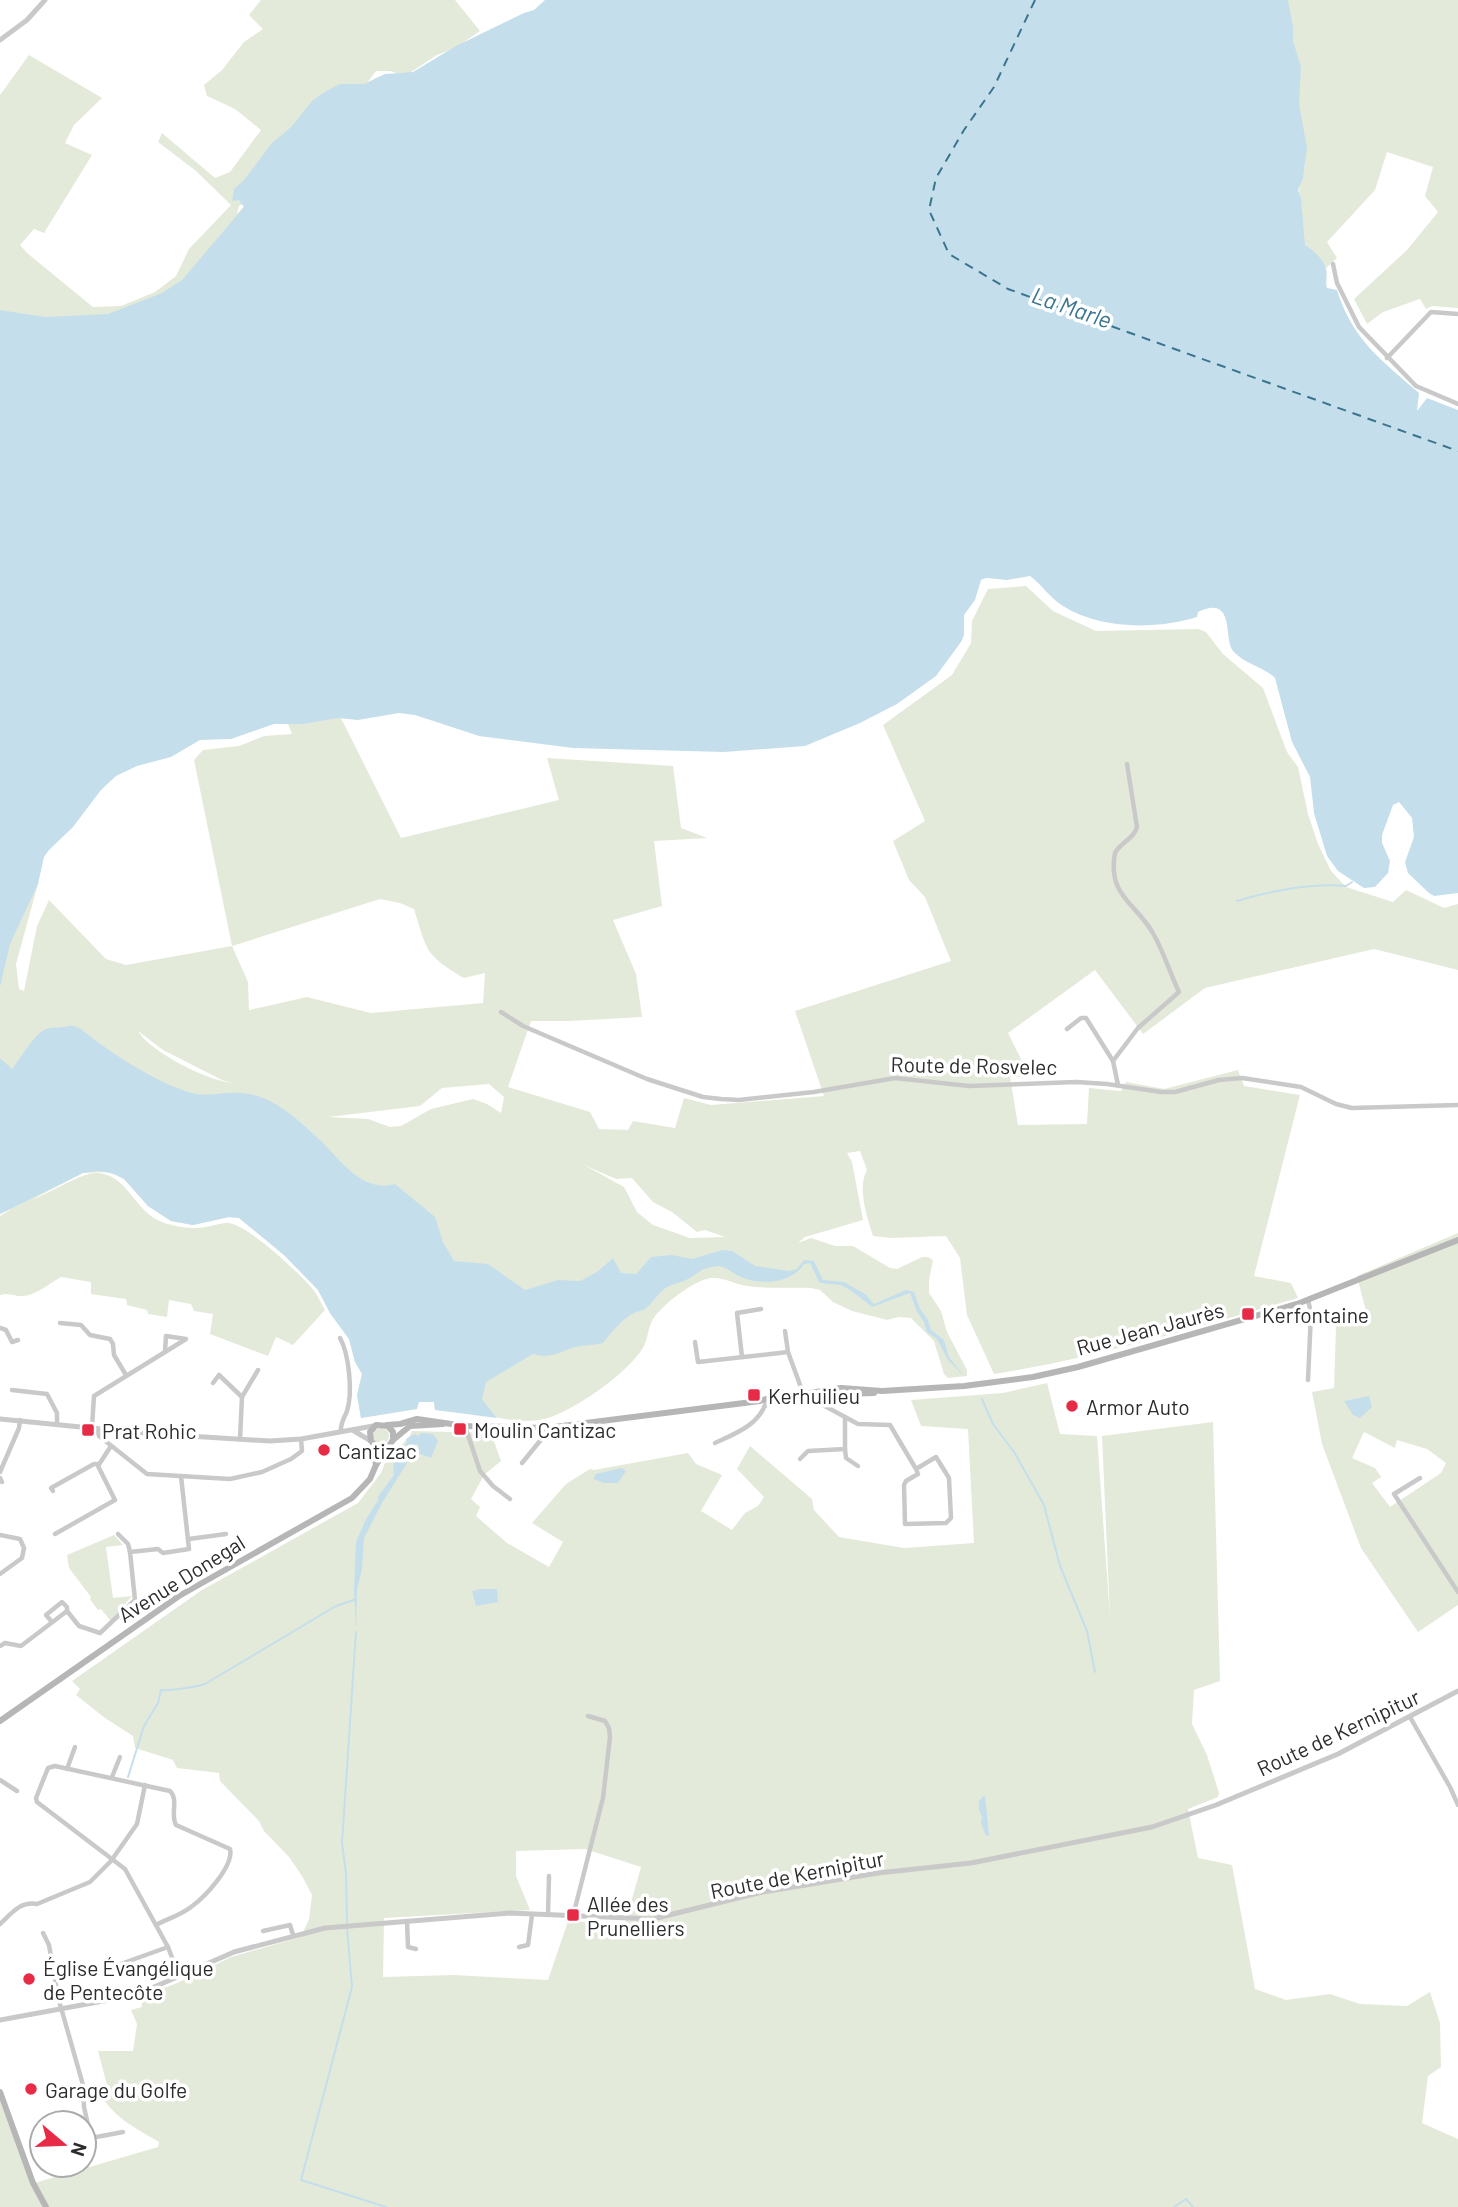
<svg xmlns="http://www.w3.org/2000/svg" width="1458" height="2207" font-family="Barlow,sans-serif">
  <rect width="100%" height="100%" fill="#fff"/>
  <g fill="#e4ead9" fill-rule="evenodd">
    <path d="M 261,0 L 455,0 L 480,31 L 455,48 L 437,55 L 405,76 L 390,71 L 376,71 L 364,87 L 350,96 L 299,170 L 280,176 L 254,199 L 239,206 L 237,214 L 245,205 L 258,201 L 276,183 L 303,172 L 353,98 L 365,91 L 375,78 L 386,75 L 395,81 L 414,84 L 413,92 L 388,117 L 371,167 L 371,188 L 360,207 L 343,221 L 325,220 L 309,212 L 276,221 L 249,238 L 215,271 L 206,291 L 174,310 L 142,315 L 135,309 L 112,314 L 40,321 L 14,315 L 9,320 L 0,323 L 0,95 L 29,55 L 102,98 L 74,125 L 65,143 L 92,155 L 44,233 L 34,229 L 20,245 L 27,253 L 93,307 L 121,306 L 155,292 L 176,276 L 189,249 L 231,205 L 196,171 L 158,142 L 162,133 L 215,178 L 230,172 L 261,130 L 235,109 L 207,96 L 204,85 L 222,70 L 244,42 L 263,29 L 249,15 Z"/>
    <path d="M 1287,0 L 1458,0 L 1458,308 L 1432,306 L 1426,309 L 1420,299 L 1383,312 L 1367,324 L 1354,299 L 1407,250 L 1438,212 L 1425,196 L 1433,167 L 1387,152 L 1375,190 L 1327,242 L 1337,258 L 1325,269 L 1304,243 L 1299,189 L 1305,166 Z"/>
    <path d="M 1026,586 L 1053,611 L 1096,631 L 1198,629 L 1206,632 L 1223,654 L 1263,688 L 1287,752 L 1298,767 L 1308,814 L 1318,844 L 1331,871 L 1346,887 L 1393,902 L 1406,890 L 1444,908 L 1458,904 L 1458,970 L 1374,949 L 1205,988 L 1143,1034 L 1095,970 L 1008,1033 L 1030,1077 L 1010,1077 L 1018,1125 L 1087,1124 L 1089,1088 L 1121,1091 L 1126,1082 L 1164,1089 L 1238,1070 L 1244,1086 L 1300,1095 L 1254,1276 L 1291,1283 L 1298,1298 C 1198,1327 1097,1358 994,1374 L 967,1315 L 960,1258 L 946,1236 L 892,1238 L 873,1236 C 867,1217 857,1188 867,1170 L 860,1151 L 847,1153 L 852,1162 L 863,1220 L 805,1237 L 798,1243 L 811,1238 L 835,1246 L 853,1246 L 890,1268 L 897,1269 L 922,1257 L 928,1257 L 933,1260 L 929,1280 L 929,1293 L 941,1311 L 947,1332 L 967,1370 L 967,1376 L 948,1378 L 944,1374 L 934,1341 L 911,1318 L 899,1317 L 887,1320 L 852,1311 L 833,1302 L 820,1290 L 811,1288 C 790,1287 768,1289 747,1286 C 735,1284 723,1277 711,1278 C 694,1280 659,1307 652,1321 C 647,1331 648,1342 641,1351 C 624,1375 579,1407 551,1417 C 514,1430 473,1406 435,1410 L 434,1402 L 419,1402 L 415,1409 L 361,1418 L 357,1395 L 362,1374 L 355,1362 L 349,1339 L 330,1313 L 318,1290 L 284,1255 L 239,1218 L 229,1217 L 193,1225 L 171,1221 L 148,1206 L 124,1179 L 108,1172 L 83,1173 L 33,1199 C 49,1194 82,1172 96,1173 C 124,1173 133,1205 154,1218 C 167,1226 190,1230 206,1227 C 213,1226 219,1223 227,1223 C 245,1222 298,1272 311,1287 C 317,1293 320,1302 325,1310 L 293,1345 L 276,1337 L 268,1356 L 210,1334 L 213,1314 L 194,1311 L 191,1304 L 169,1300 L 167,1317 L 148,1314 L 147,1310 L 127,1305 L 126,1299 L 91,1294 L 91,1282 L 61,1277 C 50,1283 36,1295 23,1296 C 14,1297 9,1292 0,1295 L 0,1216 L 12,1209 L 0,1214 L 0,1163 C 17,1161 31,1154 47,1149 C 75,1140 88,1141 112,1122 L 166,1166 L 204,1177 L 229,1176 L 276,1191 L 322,1211 L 353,1236 L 381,1263 L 383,1293 C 392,1300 400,1295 409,1301 C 415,1305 422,1312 425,1318 C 429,1326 429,1331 437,1337 C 452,1339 458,1321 471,1316 C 493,1329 522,1319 546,1318 L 566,1331 L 582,1333 L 586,1329 L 587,1312 L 594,1299 C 611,1292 619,1305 634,1303 C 643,1290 643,1275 660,1268 L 682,1276 L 693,1271 L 699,1264 L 721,1260 L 750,1277 L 772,1277 L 773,1274 L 750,1273 L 725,1256 L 702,1259 L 681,1271 L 659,1264 C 641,1272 642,1286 631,1300 L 626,1300 L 606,1292 C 581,1294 590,1315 577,1330 L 566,1327 L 554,1317 L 543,1314 L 525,1318 L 513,1315 L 491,1318 L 468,1311 L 463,1313 L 453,1321 L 445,1333 L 438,1334 L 432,1328 L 426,1311 L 409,1295 L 386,1293 C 382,1280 391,1264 383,1251 C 373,1235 327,1200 310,1190 C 293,1180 247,1167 228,1165 C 205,1162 195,1167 171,1155 C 151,1144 140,1112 116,1106 C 100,1102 91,1117 78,1122 C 54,1133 26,1135 0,1138 L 0,864 L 38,884 L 16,964 L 19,989 L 24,991 L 37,926 L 49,900 L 106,959 L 126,965 L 232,946 L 194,760 L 203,750 L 239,746 L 264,736 L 292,734 L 284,714 C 307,721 309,725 330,711 L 337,713 L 343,722 L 401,838 L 559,800 L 547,758 L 673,766 L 681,828 L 707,838 L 654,841 L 662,906 L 613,920 L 636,974 L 642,1017 L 569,1021 L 531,1021 L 508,1087 L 590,1112 L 599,1129 L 628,1130 L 633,1121 L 675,1128 L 684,1098 L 711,1105 L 824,1096 L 795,1011 L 951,961 L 925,897 L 909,880 L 893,841 L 925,821 L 883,725 L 952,675 L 971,643 L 972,621 L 988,589 ZM 380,899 L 400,903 L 414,909 C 427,951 425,955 464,978 L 485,973 L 483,1003 L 371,1013 L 307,997 L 249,1010 L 248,982 L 232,946 ZM 138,1031 L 163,1050 L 224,1081 L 234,1083 C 209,1082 149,1051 138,1031 ZM 489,1084 L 504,1097 L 501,1113 L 487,1104 L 473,1099 L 431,1109 L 401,1126 L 390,1127 L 368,1119 L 328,1117 L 420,1106 L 442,1088 ZM 584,1165 L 616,1179 L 632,1178 L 653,1202 L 672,1212 L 697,1232 L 705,1230 L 725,1237 L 690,1238 L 653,1225 L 637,1212 L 624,1187 Z"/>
    <path d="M 1458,1233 L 1458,1605 L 1418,1632 L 1361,1548 L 1322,1444 L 1312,1392 L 1334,1388 L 1336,1326 L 1367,1315 L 1357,1276 ZM 1364,1432 L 1395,1448 L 1397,1440 L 1427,1449 L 1446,1463 L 1441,1473 L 1390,1507 L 1372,1483 L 1381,1477 L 1375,1468 L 1352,1458 Z"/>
    <path d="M 1047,1383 L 1060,1434 L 1097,1436 L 1110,1617 L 1102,1436 L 1213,1422 L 1220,1681 L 1194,1690 L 1192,1724 L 1207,1755 L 1219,1793 L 1218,1797 L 1188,1809 L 1198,1858 L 1232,1865 L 1255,1989 L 1286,2000 L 1330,1994 L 1360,2004 L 1407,2006 L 1430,1992 L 1440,2023 L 1441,2067 L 1428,2076 L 1422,2123 L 1458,2139 L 1458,2207 L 0,2207 L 0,2101 L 31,2184 L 158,2147 L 159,2142 C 136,2128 113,2118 100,2093 L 108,2089 L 98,2051 L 133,2051 L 137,2024 L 131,2010 L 142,2007 L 141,1996 L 175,1984 L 231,1957 L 301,1937 L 309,1919 L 312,1895 L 302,1876 L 289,1857 L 264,1831 L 259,1821 L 220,1781 L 219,1773 L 177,1768 L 173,1760 L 135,1748 L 133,1736 L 105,1718 L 76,1695 L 80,1689 L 72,1681 L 202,1590 L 358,1503 L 381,1473 L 385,1463 L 409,1437 L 412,1431 L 491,1433 L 501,1461 L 484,1475 L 471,1499 L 480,1507 L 476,1516 L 507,1543 L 549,1567 L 563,1542 L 532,1523 L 566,1484 L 590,1469 L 594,1470 L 688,1453 L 696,1464 L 722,1475 L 701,1511 L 732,1530 L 745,1513 L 758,1506 L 764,1497 L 737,1469 L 750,1446 L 812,1499 L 814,1510 L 839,1537 L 904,1548 L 974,1543 L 968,1429 L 921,1426 L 911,1400 L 1003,1393 ZM 585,1849 L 641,1867 L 625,1924 L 568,1921 L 548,1980 L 453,1975 L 383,1977 L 384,1918 L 530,1910 L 516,1876 L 516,1851 Z"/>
    <circle cx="381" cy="1436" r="8"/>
    <path d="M 114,1535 L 123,1545 L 106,1547 L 113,1598 L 132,1596 L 111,1621 L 101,1609 L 98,1610 L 90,1599 L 91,1597 L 69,1568 L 67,1555 Z"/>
  </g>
  <g fill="#c4dfeb">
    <path d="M 545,0 L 1288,0 L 1293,27 L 1293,41 L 1301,67 L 1299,104 L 1307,148 L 1303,178 L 1298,190 L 1301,198 L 1305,245 C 1314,251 1323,258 1326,269 C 1328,276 1325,281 1327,288 L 1337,290 C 1352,339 1382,361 1419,393 L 1417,411 L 1427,398 L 1458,410 L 1458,893 L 1434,896 L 1429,893 L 1408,873 L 1405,862 L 1414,837 L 1412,818 L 1399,802 L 1393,805 L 1382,835 L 1382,843 L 1390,861 L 1388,873 L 1375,887 L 1364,888 L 1338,871 L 1327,856 L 1314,813 L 1310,777 L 1292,742 L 1275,678 C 1264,667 1244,664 1233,651 C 1223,639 1236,594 1198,612 L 1197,617 C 1155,630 1099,629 1063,606 C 1050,598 1042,585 1030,576 L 1007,580 L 986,578 L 981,580 L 975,600 L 964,615 L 964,635 L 961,642 L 936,676 L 897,704 L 860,723 L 805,746 L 724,752 L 573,748 L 479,736 L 415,715 L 399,713 L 358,720 L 338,718 L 303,724 L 274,724 L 231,739 L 200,740 L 171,757 L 137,766 L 116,776 L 101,790 L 73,827 L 49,850 L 44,857 L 38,884 L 10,944 L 0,987 L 0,310 L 45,317 L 108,314 L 162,293 L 182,280 L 244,207 L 239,200 L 232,201 L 234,189 L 244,180 L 272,143 L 291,127 L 313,100 L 328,90 L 340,84 L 364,84 L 385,74 L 413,72 L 456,46 L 524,13 L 534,10 Z"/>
    <path d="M 68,1026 L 74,1026 L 81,1029 C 110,1053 157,1083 192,1093 C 207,1097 225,1092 240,1093 C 273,1094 299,1121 321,1141 C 342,1162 363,1193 395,1184 L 435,1217 L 443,1242 L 454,1261 L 488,1264 L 525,1290 L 558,1280 L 580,1281 L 597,1272 L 613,1258 L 621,1273 L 636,1274 L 651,1257 L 672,1255 L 692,1259 L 722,1250 L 732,1251 L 755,1266 L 789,1271 L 797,1269 L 804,1260 L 814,1261 L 823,1280 L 844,1282 L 865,1294 L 874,1304 L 906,1290 L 914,1292 L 920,1309 L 928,1320 L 931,1330 L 944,1340 L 949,1357 L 964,1376 L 948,1360 L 937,1339 L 927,1332 L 924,1322 L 917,1312 L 910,1293 L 872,1307 C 863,1300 854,1292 843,1286 C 836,1283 826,1285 819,1282 L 810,1263 L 804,1264 C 793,1283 760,1286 741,1277 C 729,1272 725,1264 712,1267 C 702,1268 696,1275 688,1279 C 680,1284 671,1283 663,1290 C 657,1295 652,1304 645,1309 C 642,1311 638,1311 634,1313 C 622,1319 612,1332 603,1343 C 595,1345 587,1345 579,1346 C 561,1350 554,1360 533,1354 L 486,1382 L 482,1399 L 497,1418 L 435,1410 L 434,1402 L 419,1402 L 417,1409 L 411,1410 L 361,1418 L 357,1395 L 362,1374 L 355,1362 L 349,1339 L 330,1313 L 318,1290 L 284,1255 L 239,1218 L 229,1217 L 193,1225 L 171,1221 L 148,1206 L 124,1179 L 115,1174 L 99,1171 L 83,1173 L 0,1214 L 0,1058 L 12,1069 C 21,1058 34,1034 46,1029 C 53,1026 60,1029 68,1026 Z"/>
    <path d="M 1369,1396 L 1372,1407 L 1360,1418 L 1353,1415 L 1344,1401 Z"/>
    <path d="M 421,1433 L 433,1434 L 438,1441 L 431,1458 L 417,1453 L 419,1445 L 415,1444 L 407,1463 L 382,1503 L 364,1538 L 362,1569 L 357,1590 L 356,1631 L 354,1589 L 356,1542 L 366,1519 L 379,1499 L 377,1498 L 394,1475 L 393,1461 L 399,1460 L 405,1449 L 403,1447 L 407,1443 L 406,1439 L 415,1434 L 418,1436 Z"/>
    <path d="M 621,1468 L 626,1471 L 618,1483 L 604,1483 L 593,1479 L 596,1474 Z"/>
    <path d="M 481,1589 L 497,1589 L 498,1602 L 476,1606 L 472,1591 Z"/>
    <path d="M 983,1796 L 985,1796 L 989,1835 L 986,1836 L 981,1823 L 982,1816 L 979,1810 L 979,1801 Z"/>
  </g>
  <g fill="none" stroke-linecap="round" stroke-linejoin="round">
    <g stroke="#c4dfeb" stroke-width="2">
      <path d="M 1237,901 C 1271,891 1311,883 1346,886 L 1352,882"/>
      <path d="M 982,1399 L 993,1424 L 1014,1452 L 1044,1505 L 1060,1566 L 1087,1631 L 1095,1672"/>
      <path d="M 128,1777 L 144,1726 L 158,1703 L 161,1690 C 169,1691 196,1687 205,1684 L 336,1606 L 356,1599"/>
      <path d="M 347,1923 L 346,1874 L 342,1843 L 356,1632"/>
      <path d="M 347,1928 L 352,1987 L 301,2180 L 386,2207"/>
      <path d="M 1174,2207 L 1186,2199 L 1193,2207"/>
    </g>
    <path stroke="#3a748f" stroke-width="2" stroke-dasharray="9 7" stroke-linecap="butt" d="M 1035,0 L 994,87 L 964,130 L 936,178 L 929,210 L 949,254 L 1008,289 L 1458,451"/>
    <g stroke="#c9c9c9" stroke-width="4.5">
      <path d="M 1333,264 L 1337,283 L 1359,327 L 1416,386 L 1458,404"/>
      <path d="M 1387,358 L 1431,312 L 1458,314"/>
      <path d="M 501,1012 L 523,1026 L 647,1079 L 703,1097 L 721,1099 L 739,1100 L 814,1092 L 895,1078 L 969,1086 L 1076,1082 L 1107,1084 L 1161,1092 L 1175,1092 L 1219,1080 L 1242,1078 L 1301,1087 L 1336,1104 L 1352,1108 L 1458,1105"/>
      <path d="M 1067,1029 L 1081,1018 L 1086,1018 L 1113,1061 L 1118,1085"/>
      <path d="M 1113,1061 L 1138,1028 L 1179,992 C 1170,973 1164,953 1154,935 C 1137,903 1107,897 1115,853 C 1121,842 1134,839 1137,827 L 1127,764"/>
      <path d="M 60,1323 L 81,1325 L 90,1335 L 110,1339 L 113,1344 L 114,1355 L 126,1375"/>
      <path d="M 0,1328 L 6,1330 L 12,1342 L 18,1340"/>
      <path d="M 785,1331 L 788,1352"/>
      <path d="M 340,1338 C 349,1354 353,1393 347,1411 C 344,1419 340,1423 341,1432"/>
      <path d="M 695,1342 L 698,1362 L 788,1352 L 803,1393"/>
      <path d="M 742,1357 L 737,1313 L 761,1309"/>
      <path d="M 1308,1380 L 1311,1313 L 1308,1300"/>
      <path d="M 213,1383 L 219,1375 L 242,1397"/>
      <path d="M 12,1390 L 47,1394 L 57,1413 L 57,1423"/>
      <path d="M 845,1417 L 858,1424 L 890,1425 L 916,1469 L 918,1474 L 906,1481 L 904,1485 L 905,1524 L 946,1523 L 951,1518 L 949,1478 L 936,1457 L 916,1469"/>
      <path d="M 465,1426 L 480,1471 L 493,1486 L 510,1499"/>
      <path d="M 92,1427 L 94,1396 L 186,1339 L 166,1336 L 165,1351"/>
      <path d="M 97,1428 L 99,1436 L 147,1474 L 230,1479 L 262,1472 L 291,1459 L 302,1451 L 301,1439"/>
      <path d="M 240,1439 L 242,1397 L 258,1370"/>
      <path d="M 715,1443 C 737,1433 761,1424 767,1399"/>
      <path d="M 845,1449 L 846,1458 L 858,1466"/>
      <path d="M 800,1459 L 808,1451 L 845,1449 L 845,1417 L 821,1404 L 818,1392"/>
      <path d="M 522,1463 L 544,1436 L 546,1428"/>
      <path d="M 0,1472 L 19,1428 L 20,1420"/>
      <path d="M 0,1478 L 2,1482"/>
      <path d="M 1420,1478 L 1394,1494 L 1458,1592"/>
      <path d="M 53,1491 L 51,1488 L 94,1464 L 98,1464"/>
      <path d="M 55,1534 L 115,1500 L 98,1466 L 111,1446"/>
      <path d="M 118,1534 L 128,1544 L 130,1552"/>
      <path d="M 0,1535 L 20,1539 L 24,1548 L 22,1558 L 0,1574"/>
      <path d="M 189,1539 L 226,1534"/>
      <path d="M 52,1622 L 46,1615 L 62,1602 L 67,1607 L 67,1611"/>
      <path d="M 0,1646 L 5,1643 L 21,1646 L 67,1611 L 79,1626 L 100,1633 L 135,1600 L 130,1552 L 158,1549 L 163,1553 L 189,1549 L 181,1476"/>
      <path d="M 1410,1717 L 1450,1787 L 1458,1805"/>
      <path d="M 67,1769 L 75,1747"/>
      <path d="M 112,1777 L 120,1757"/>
      <path d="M 0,1780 L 17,1791"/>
      <path d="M 548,1915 L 549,1876"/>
      <path d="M 573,1916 L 603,1798 L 610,1737 L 609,1728 L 605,1721 L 588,1716"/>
      <path d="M 407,1921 L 408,1947 L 416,1949"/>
      <path d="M 0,1924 C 12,1913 20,1901 37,1904 L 90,1882 L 111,1861 L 137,1824 L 145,1785"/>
      <path d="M 156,1925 C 167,1919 181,1915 191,1907 C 205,1897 234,1866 230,1849 L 176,1825 C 170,1814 179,1800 170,1791 L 55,1766 L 48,1768 L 36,1798 L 37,1802 L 125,1869 L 168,1947 L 179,1976"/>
      <path d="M 263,1931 L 290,1925 L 293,1935"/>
      <path d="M 43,1933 L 49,1945 L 58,1997 L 83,2085 L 84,2107 L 91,2138 L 123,2132"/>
      <path d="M 519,1947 L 528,1945 L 532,1915"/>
      <path d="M 118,1965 L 168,1947"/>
      <path d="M 84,2139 L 91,2138"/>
    </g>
    <g stroke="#c9c9c9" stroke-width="5">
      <path d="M 0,40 L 27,20 L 45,0"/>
      <path d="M 0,1419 L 141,1433 L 270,1441 L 301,1439 L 373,1426"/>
      <path d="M 354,1431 L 371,1441"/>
      <path d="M 0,2020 L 136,1995 L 234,1952 L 325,1928 L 510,1913 L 653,1919 L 758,1893 L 878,1873 L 971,1863 L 1152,1827 L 1216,1805 L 1338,1754 L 1458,1691"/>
    </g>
    <g stroke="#b6b6b6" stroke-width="6">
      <path d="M 825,1392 L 842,1394 L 874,1393"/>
      <path d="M 780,1396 L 785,1397 L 841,1388 L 882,1391 L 964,1386 L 1033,1377 L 1078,1367 L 1297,1304 L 1458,1240"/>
      <path d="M 387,1425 L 400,1424 L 417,1419 L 465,1426 L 546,1428 L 760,1401 L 783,1393"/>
      <path d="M 393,1440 L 410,1426 L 443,1424"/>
      <path d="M 373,1444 L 376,1465"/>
      <path d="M 0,1721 L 179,1596 L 352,1498 L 370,1479 L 376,1465 L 393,1440 L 393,1432 L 388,1426 L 376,1425 L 370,1432 L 371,1441 L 377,1447 L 387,1447"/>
      <path d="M 0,2092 L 33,2183 L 46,2207"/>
    </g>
  </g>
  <g fill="#e72a46" stroke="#fff" stroke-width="2.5">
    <rect x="1241" y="1307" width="14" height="14" rx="3.5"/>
    <rect x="747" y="1388" width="14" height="14" rx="3.5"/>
    <circle cx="1072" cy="1406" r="7"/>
    <rect x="453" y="1422" width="14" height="14" rx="3.5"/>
    <rect x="81" y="1423" width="14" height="14" rx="3.5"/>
    <circle cx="324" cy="1450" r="7"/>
    <rect x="566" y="1908" width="14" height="14" rx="3.5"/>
    <circle cx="29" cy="1979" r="7"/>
    <circle cx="31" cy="2089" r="7"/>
  </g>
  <g text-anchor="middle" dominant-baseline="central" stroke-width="7" stroke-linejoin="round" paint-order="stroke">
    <g font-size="21" fill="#2c2c2c" stroke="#fff">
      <text transform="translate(974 1065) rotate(1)">Route de Rosvelec</text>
      <text transform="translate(1150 1328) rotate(-15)">Rue Jean Jaurès</text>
      <text transform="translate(181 1578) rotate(-32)">Avenue Donegal</text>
      <text transform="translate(1338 1732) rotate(-25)">Route de Kernipitur</text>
      <text transform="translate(797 1874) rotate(-11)">Route de Kernipitur</text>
    </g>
    <g font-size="21" fill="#2c2c2c" stroke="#fff" text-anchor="start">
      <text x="1262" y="1314">Kerfontaine</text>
      <text x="768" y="1395">Kerhuilieu</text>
      <text x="1086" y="1406">Armor Auto</text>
      <text x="474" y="1429">Moulin Cantizac</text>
      <text x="102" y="1430">Prat Rohic</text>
      <text x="338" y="1450">Cantizac</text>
      <text x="587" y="1903">Allée des<tspan x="587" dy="24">Prunelliers</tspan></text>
      <text x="43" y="1967">Église Évangélique<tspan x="43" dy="24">de Pentecôte</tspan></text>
      <text x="45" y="2089">Garage du Golfe</text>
    </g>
    <g font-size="23" font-style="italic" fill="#3a748f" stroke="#fff">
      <text transform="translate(1072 307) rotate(19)">La Marle</text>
    </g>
  </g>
  <g transform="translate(63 2144) rotate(109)"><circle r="33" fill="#ffffff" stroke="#ababab" stroke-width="2"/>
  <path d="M0-5L12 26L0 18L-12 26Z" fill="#e72a46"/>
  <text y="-10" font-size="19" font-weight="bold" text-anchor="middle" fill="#2c2c2c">N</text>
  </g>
</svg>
